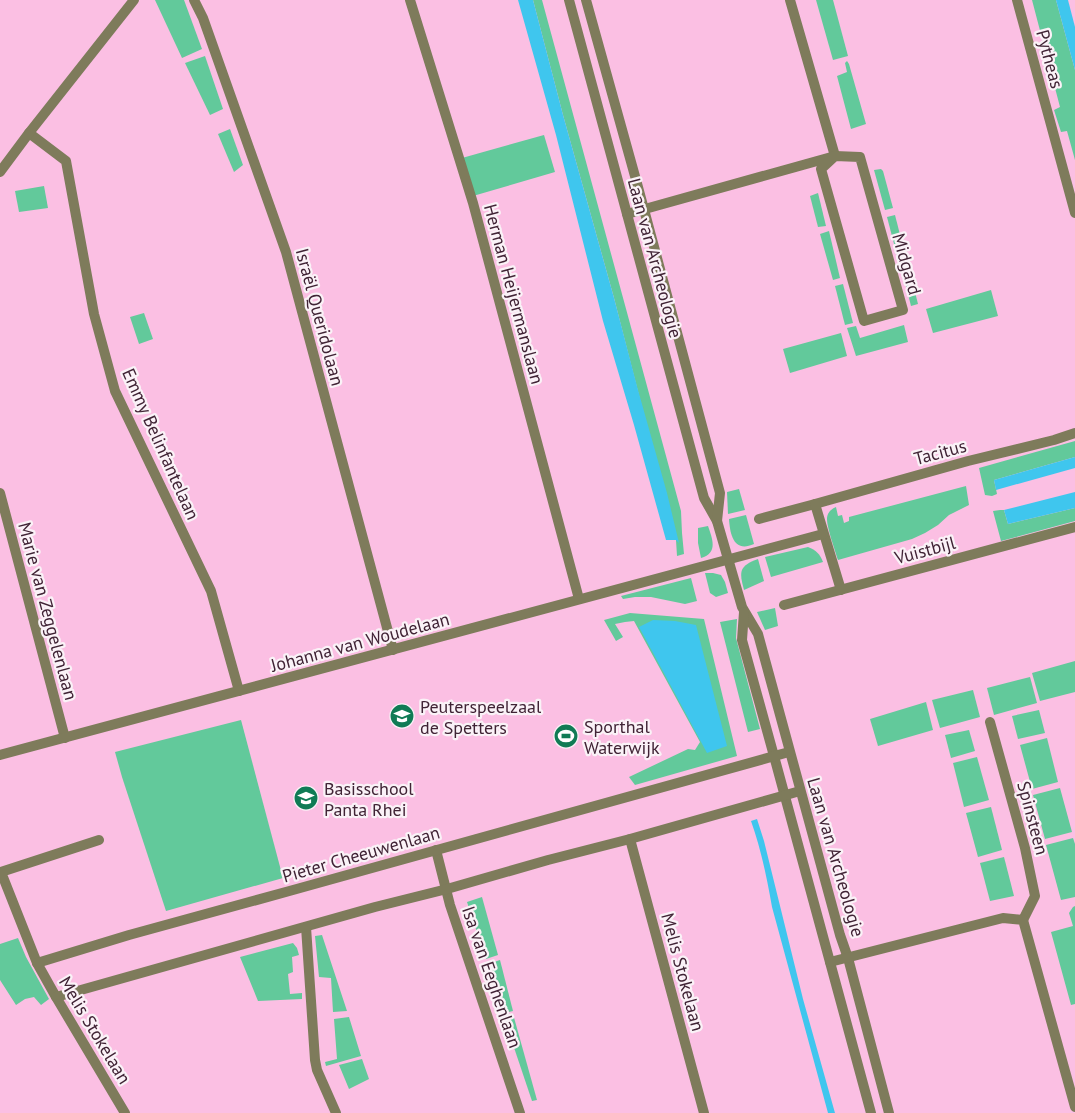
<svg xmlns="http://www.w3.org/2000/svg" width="1075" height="1113" font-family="'PT Sans',sans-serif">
  <rect width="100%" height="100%" fill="#fbbfe3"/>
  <g fill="#62c99b">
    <path d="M 155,0 L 184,0 L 202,49 L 182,58 Z"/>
    <path d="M 533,0 L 542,0 L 681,511 L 682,533 L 684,554 L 677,556 L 676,540 L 614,298 L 563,115 Z"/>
    <path d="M 816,0 L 833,0 L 848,56 L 833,60 Z"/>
    <path d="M 1032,0 L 1056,0 L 1075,70 L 1075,160 L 1067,131 L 1061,132 L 1054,110 L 1060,107 Z"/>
    <path d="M 205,56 L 223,109 L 210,115 L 185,63 Z"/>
    <path d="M 847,61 L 849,64 L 866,124 L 851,129 L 837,76 L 847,72 L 845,63 Z"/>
    <path d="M 230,129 L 243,165 L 234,172 L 218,134 Z"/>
    <path d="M 544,135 L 555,172 L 473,196 L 462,158 Z"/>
    <path d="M 881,169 L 883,171 L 893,208 L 885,210 L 874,170 Z"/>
    <path d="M 44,186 L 48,208 L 19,212 L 15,191 Z"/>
    <path d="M 818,193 L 826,226 L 818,227 L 810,196 Z"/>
    <path d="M 895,215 L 907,262 L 899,263 L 887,217 Z"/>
    <path d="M 829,231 L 840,278 L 833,280 L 820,234 Z"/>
    <path d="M 909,268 L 918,304 L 911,306 L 902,270 Z"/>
    <path d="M 843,284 L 853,323 L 845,325 L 835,286 Z"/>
    <path d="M 991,290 L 998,316 L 933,333 L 926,309 Z"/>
    <path d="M 144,313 L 153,339 L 139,344 L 130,317 Z"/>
    <path d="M 904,325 L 908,342 L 856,356 L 847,328 L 856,326 L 860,338 Z"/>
    <path d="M 841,333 L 847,356 L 790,373 L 783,349 Z"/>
    <path d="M 1075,441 L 1075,457 L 994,480 L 997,494 L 992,496 L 985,495 L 979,468 Z"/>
    <path d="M 966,486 L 969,505 L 949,515 L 938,525 L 925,533 L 912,539 L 838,560 C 835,550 827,528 827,519 C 827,513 831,509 836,507 L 838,516 L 842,515 L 844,523 L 849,521 L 849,517 Z"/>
    <path d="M 739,489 L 745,510 L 728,514 L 727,492 Z"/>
    <path d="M 1075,508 L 1075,521 L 1001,541 L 993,511 L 1000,510 L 1004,510 L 1008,524 Z"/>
    <path d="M 746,515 L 754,544 C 734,553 730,535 729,519 Z"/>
    <path d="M 708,526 C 712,538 719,553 701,558 L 698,543 L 698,528 Z"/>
    <path d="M 808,547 C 816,550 820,554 823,562 L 771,577 L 765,557 Z"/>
    <path d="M 758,559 L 764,581 L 744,590 C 739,571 739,566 758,559 Z"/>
    <path d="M 705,573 L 713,573 L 721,575 L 725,582 L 728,593 L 716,597 L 710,593 Z"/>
    <path d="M 691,578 L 697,601 L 685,604 L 651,597 L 635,597 L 623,599 L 621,596 Z"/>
    <path d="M 775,608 L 778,626 L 765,630 L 757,612 Z"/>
    <path d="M 630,613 L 704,619 L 737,756 L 635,785 L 629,777 L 688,749 L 695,750 L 700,742 L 634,621 L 625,622 L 615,624 L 623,637 L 616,641 L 604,620 Z"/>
    <path d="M 737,619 L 736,638 L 760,729 L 748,732 L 720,622 Z"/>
    <path d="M 1075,661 L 1075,692 L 1040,701 L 1032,673 Z"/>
    <path d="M 1030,677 L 1037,703 L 994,715 L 987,688 Z"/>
    <path d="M 973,690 L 980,717 L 940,728 L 932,700 Z"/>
    <path d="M 926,702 L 933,730 L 878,746 L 870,719 Z"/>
    <path d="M 1039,710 L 1045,733 L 1018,739 L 1012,716 Z"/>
    <path d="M 241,720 L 283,878 L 166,911 L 122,777 L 115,752 Z"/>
    <path d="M 969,730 L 975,751 L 951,758 L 945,735 Z"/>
    <path d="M 1047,738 L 1058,782 L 1032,789 L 1020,745 Z"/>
    <path d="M 977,757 L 989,800 L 964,807 L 953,763 Z"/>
    <path d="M 1060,788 L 1072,832 L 1045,839 L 1033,795 Z"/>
    <path d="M 991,807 L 1002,850 L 978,857 L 966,813 Z"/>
    <path d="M 1073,838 L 1075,844 L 1075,897 L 1061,900 L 1046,845 Z"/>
    <path d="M 1004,857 L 1014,896 L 990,901 L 980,863 Z"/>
    <path d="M 482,897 L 498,955 L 486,959 L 467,902 Z"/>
    <path d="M 1075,906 L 1075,1004 L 1071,1005 L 1051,932 L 1073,926 L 1069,913 L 1073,907 Z"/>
    <path d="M 322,935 L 347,1011 L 333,1012 L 331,978 L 319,977 L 315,936 Z"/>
    <path d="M 18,938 L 26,957 L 49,999 L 41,1005 L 34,997 L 25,999 L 16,1005 L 0,980 L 0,944 Z"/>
    <path d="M 293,943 L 297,948 L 299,955 L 292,957 L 293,972 L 288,974 L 290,994 L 302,993 L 302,999 L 258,1001 L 240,957 Z"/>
    <path d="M 500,960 L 513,1011 L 502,1014 L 485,965 Z"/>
    <path d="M 513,1014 L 537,1100 L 532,1101 L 504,1018 Z"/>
    <path d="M 349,1017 L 361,1056 L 326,1066 L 325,1062 L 337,1059 L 334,1019 Z"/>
    <path d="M 362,1059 L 369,1079 L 349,1089 L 339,1065 Z"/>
  </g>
  <g fill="#3fc6ee">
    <path d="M 518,0 L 533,0 L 563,115 L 614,298 L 638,390 L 667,493 L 679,543 L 676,540 L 666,540 L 634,425 L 603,321 L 556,135 Z"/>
    <path d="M 1056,0 L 1068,0 L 1075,27 L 1075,70 Z"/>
    <path d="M 1075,457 L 1075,468 L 996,490 L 994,480 Z"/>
    <path d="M 1075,492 L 1075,508 L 1008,524 L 1004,510 Z"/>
    <path d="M 653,620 L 675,621 L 696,625 L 727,746 L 707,753 L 639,627 Z"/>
    <path d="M 757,819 L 764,841 L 803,999 L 835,1113 L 828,1113 L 772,907 C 767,878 761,849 751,821 Z"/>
  </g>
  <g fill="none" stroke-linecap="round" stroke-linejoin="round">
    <g stroke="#7e7b5b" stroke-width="10">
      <path d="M 194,0 L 203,18 L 286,252 L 393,650"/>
      <path d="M 410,0 L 473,203 L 579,599"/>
      <path d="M 569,0 L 704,498 L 717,521 L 742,607 L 758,634 L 840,935 L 848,958 L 889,1113"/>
      <path d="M 586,0 L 638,187 L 720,493 L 717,521"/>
      <path d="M 790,0 L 835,156"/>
      <path d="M 1017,0 L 1075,213"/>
      <path d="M 29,133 L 66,161 L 94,314 L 115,391 L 211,591 L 239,691"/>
      <path d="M 0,172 L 29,133 L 134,0"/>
      <path d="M 627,214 L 835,156 L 860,157 L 903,310 L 864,321 L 821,169 L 835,156"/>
      <path d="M 0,493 L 65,738"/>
      <path d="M 759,519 L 815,504"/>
      <path d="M 841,590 L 815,504 L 968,461 L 1054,440 L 1075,433"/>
      <path d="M 784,605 L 1075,527"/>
      <path d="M 744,612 L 742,640 L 774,756 L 871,1113"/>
      <path d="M 990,722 L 1025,848 L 1035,896 L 1023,920"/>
      <path d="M 0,755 L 823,534"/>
      <path d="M 630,839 L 704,1113"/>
      <path d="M 99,840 L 1,872 L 37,963 L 56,997 L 125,1113"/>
      <path d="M 436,850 L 450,905 L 520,1113"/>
      <path d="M 306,927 L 315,1060 L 317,1070 L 336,1113"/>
      <path d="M 830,962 L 1003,918 L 1023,920 L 1075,1107"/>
      <path d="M 37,963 L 129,935 L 293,890 L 789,752"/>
      <path d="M 56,997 L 375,907 L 447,889 L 548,860 L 630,839 L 800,791"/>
    </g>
  </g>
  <defs>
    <symbol id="school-disc" viewBox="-11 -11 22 22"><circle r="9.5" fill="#107b55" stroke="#faf2f7"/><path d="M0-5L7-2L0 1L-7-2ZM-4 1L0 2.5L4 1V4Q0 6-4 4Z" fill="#fff"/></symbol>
    <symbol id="stadium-disc" viewBox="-11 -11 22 22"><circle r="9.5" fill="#107b55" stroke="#faf2f7"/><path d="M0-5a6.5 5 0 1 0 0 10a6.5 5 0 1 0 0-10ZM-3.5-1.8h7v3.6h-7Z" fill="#fff"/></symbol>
  </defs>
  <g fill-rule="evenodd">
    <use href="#school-disc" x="388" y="702" width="28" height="28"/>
    <use href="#stadium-disc" x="552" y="722" width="28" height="28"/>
    <use href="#school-disc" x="292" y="784" width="28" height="28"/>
  </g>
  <g text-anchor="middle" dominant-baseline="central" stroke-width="4.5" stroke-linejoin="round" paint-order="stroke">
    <g font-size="18" fill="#402335" stroke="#faf2f7">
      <text transform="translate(1050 59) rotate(75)">Pytheas</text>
      <text transform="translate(655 258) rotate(75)">Laan van Archeologie</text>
      <text transform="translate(907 264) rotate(74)">Midgard</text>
      <text transform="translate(514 294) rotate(75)">Herman Heijermanslaan</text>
      <text transform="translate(320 317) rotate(75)">Israël Queridolaan</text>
      <text transform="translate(161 444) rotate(66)">Emmy Belinfantelaan</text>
      <text transform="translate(940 452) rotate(-15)">Tacitus</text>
      <text transform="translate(925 550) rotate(-15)">Vuistbijl</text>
      <text transform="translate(48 611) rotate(75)">Marie van Zeggelenlaan</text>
      <text transform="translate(360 642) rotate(-15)">Johanna van Woudelaan</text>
      <text transform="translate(1033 818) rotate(75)">Spinsteen</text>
      <text transform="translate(361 854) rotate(-16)">Pieter Cheeuwenlaan</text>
      <text transform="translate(836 857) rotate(74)">Laan van Archeologie</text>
      <text transform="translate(683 972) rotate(75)">Melis Stokelaan</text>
      <text transform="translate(492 977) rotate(71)">Isa van Eeghenlaan</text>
      <text transform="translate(95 1030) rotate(59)">Melis Stokelaan</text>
    </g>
    <g font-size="18" fill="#402335" stroke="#faf2f7" text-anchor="start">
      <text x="420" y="706">Peuterspeelzaal<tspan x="420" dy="21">de Spetters</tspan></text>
      <text x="584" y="726">Sporthal<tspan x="584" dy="21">Waterwijk</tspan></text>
      <text x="324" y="788">Basisschool<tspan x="324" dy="21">Panta Rhei</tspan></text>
    </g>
  </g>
</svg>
